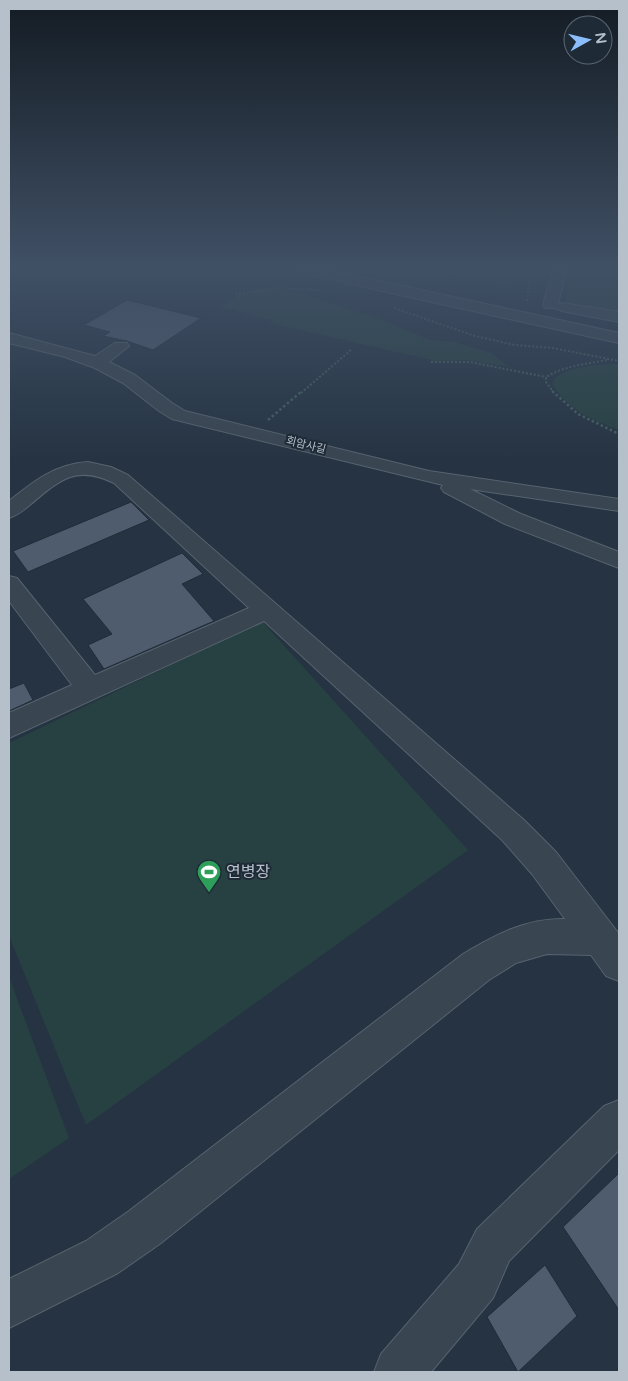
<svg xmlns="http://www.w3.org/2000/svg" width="628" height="1381" font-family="'Varela Round','Noto Sans KR',sans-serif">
  <rect width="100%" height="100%" fill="#253342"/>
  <g fill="#274142">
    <path d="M 444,268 L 513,268 L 511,285 L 441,277 Z"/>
    <path d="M 571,272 L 619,278 L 619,311 L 565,304 Z"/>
    <path d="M 261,289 L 291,290 L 376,318 L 430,340 L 454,342 L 491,353 L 505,364 L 511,367 L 465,360 L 433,362 L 432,360 L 269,323 L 272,320 L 221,307 L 237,295 Z"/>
    <path d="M 619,364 L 619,430 C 594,421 565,409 552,383 C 559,366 602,364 619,364 Z"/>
    <path d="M 262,621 L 468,850 L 86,1125 L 9,936 L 9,743 Z"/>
    <path d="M 9,977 L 69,1138 L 9,1179 Z"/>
  </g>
  <g fill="#4e5c6d" stroke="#202c38">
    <path d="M 127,300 L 201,318 L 153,350 L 127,341 L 103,336 L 110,332 L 84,325 Z"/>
    <path d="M 131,502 L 149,520 L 28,572 L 13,551 Z"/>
    <path d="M 182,553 L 203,574 L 182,584 L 214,621 L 104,669 L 88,645 L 112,634 L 83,599 Z"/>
    <path d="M 24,683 L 33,700 L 9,711 L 9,689 Z"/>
    <path d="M 619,1173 L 619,1310 L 563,1227 Z"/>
    <path d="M 545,1265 L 577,1316 L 518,1372 L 487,1317 Z"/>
  </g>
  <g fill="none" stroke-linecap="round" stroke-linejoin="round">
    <defs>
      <g id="minor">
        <path d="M 296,268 L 320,268 L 619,333 L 619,343 L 377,290 L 298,271 Z"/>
        <path d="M 553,268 L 567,268 L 558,304 L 562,303 L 619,312 L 619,322 L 562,311 L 555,308 L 545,308 L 543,305 Z"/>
        <path d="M 611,268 L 619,268 L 619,272 L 613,271 Z"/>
        <path d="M 9,333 L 95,356 L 115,343 L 127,343 L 129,346 L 109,362 L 135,375 L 172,403 L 185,411 L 429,471 L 619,499 L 619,511 L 470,489 L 521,514 L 619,552 L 619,568 L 505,524 L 444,492 L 441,488 L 443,485 L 172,419 L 159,411 L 123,383 L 95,368 L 65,357 L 9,343 Z"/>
        <path d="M 88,462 L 111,467 L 128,475 L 524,820 L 556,852 L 619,934 L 619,981 L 606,976 L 591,955 L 547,954 L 516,963 L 489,980 L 161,1243 L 118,1273 L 9,1328 L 9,1279 L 86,1241 L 129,1211 L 463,954 C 495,935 526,918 565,919 L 532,874 L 502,840 L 264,621 L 9,738 L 9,713 L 72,685 L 9,601 L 9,576 L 17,578 L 95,675 L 249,608 L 114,483 C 76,465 61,479 31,504 C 24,510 18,515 9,518 L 9,501 C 34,481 55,464 88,462 Z"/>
        <path d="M 619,1100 L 619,1150 L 509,1261 L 493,1298 L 431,1372 L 374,1372 L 381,1354 L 459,1264 L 477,1229 L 604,1106 Z"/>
      </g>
    </defs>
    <use href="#minor" stroke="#57636e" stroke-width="2"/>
    <g stroke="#455e5f" stroke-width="2" stroke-dasharray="2 2" stroke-linecap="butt">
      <path d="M 121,268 L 116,273 L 123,274 L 133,268"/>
      <path d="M 235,294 L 278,288 L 321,290"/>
      <path d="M 527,301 L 531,268"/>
      <path d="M 394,308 L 475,336 L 515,345 L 553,348 L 619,361"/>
      <path d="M 431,362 L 470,362 L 546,377"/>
      <path d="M 301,393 L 351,350"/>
      <path d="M 554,393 L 546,382 L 546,377 C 564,366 586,364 607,360"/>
    </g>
    <g stroke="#455e5f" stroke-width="2.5" stroke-dasharray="2.5 2.5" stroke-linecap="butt">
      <path d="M 552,391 L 578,414 L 619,434"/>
      <path d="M 268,420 L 302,391"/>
    </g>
    <use href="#minor" fill="#394551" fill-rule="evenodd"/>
  </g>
  <linearGradient id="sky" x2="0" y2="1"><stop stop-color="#141c24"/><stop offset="0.58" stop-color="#405065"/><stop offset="1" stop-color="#405065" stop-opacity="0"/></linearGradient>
  <rect width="628" height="461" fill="url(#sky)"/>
  <defs>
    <symbol id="stadium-pin" viewBox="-11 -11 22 30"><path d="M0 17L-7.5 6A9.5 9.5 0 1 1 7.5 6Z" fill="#2e9e5b" stroke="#1e2a36"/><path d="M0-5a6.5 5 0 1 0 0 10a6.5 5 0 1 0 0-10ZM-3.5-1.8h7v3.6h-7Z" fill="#fff"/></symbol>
  </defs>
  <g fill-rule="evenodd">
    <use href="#stadium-pin" x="195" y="858" width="28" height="38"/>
  </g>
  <g text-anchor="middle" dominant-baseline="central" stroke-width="4" stroke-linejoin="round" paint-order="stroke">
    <g font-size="11" fill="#b6c0cb" stroke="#1e2a36">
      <text transform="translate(306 445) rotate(14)">회암사길</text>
    </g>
    <g font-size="16" fill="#b6c0cb" stroke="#1e2a36" text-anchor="start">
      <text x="226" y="872">연병장</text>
    </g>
  </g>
  <rect width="628" height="1381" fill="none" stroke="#b6c0cb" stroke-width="20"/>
  <g transform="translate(588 40) rotate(82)"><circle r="24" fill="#1e2a36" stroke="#5b6672"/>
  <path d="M0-4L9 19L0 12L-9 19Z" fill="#8cbdfb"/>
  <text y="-8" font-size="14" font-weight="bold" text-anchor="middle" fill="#b6c0cb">N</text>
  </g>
</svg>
